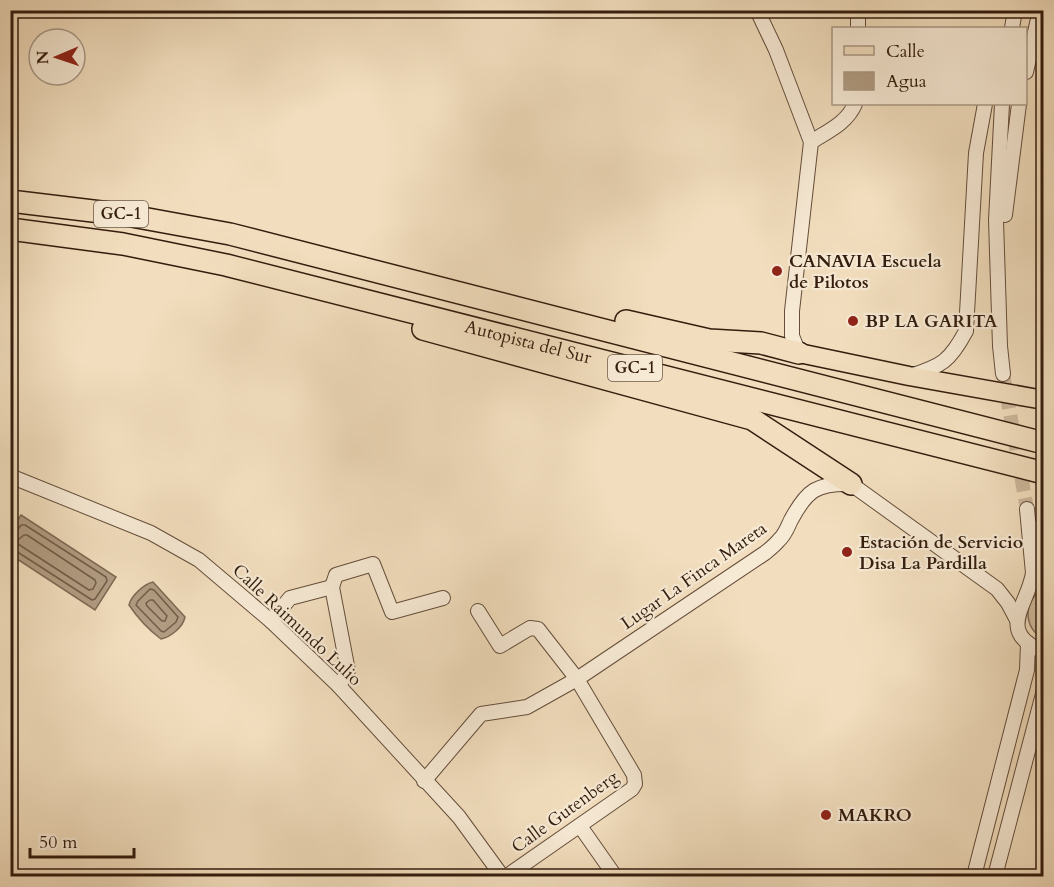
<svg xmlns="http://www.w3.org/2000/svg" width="1054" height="887" font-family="Cardo,serif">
  <rect width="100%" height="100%" fill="#f2debe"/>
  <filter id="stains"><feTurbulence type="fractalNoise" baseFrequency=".00333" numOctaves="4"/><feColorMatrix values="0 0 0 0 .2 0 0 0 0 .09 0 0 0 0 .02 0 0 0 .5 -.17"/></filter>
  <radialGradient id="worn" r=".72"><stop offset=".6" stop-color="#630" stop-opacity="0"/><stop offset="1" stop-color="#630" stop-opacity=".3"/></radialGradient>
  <path fill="#d2bda0" stroke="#836d57" stroke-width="1.5" d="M 1043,589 L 1043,639 C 1023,626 1023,602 1043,589 Z"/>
  <g fill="#b19c82" stroke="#7f6954" stroke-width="1.5">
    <path d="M 21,515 L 116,577 L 95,610 L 11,555 L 11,531 Z"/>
    <path d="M 153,582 L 185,617 C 183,627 171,637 161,639 C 149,630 137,617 129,605 C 131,596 144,584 153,582 Z"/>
  </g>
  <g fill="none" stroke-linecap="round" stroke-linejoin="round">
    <g stroke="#725c48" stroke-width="1.5">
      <path d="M 10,533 L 16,532 L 21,525 L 25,525 L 106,577 L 107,581 L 95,599 L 92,600 L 16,551 L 10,550"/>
      <path d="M 24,535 L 27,535 L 95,580 L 96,583 L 93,589 L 89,590 L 18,544 L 18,540 Z"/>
      <path d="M 150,589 L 154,590 L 178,617 L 176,622 L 164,632 L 161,631 L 136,605 L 138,601 Z"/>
      <path d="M 150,600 L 153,600 L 167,616 L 165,621 L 162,621 L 147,606 L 146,603 Z"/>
    </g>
    <path stroke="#ccb79b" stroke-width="14" stroke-dasharray="14 7" stroke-linecap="butt" d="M 1003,374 L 1027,509"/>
    <defs>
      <g id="minor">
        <path d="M 757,10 L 776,50 L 811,142 L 792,311 L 792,336 L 799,353"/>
        <path d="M 858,28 L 858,10"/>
        <path d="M 1012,28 L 1015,10"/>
        <path d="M 1026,72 L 1040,10"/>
        <path d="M 1002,104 L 996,220 L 1000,346 L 1003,374"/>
        <path d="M 811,142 C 828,131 847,123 855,104"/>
        <path d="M 1005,215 L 1019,104"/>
        <path d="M 910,376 C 942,366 950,361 966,331 L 976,153 L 985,104"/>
        <path d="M 10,476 L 151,533 L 199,560 L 271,621 L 339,686 L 459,817 L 502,876"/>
        <path d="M 1027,509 L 1033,573 C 1028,605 995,632 1044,652"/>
        <path d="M 1031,527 L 1044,549"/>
        <path d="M 478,611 L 500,646 L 530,628 L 538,629 L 577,679 L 634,775 L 635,784 L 632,789 L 507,876"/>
        <path d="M 271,621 L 290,598 L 332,587"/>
        <path d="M 339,686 L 348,671 L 332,587 L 336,575 L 373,564 L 392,612 L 443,598"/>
        <path d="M 424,781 L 481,714 L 527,707 L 577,679 L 765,553 C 770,549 775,545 779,540 C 785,535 788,526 791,520 C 807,490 817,483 851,484 L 997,589 L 1008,603 L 1017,620"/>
        <path d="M 580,826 L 615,876"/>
        <path d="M 974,876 L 1027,670 L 1028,643"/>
        <path d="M 995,876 L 1044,690"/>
      </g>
      <path id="major" d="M 799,353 L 909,376 L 1044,400"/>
      <g id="highway">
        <path d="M 10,201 L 126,215 L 230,234 L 1044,443"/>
        <path id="s1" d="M 10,229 L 123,244 L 226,265 L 1044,473"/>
        <path d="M 626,321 L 709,340 L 761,343 L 799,353"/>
        <path d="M 423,329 L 752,419 L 851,484"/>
      </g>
    </defs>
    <use href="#minor" stroke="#644d3a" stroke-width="16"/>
    <use href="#major" stroke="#341d0e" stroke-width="21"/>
    <use href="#highway" stroke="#341d0e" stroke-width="24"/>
    <use href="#minor" stroke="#f7ead5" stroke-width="14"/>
    <use href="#major" stroke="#f2debe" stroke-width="18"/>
    <use href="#highway" stroke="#f2debe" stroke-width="21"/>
  </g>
  <g fill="#8f2418" stroke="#f7ead5" stroke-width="2">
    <circle cx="777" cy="271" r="6"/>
    <circle cx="853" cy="321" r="6"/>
    <circle cx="847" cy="552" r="6"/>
    <circle cx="826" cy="815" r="6"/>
  </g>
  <g text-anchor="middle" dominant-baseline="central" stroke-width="4.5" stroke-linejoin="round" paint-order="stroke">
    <g fill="#f7ead5" stroke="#6e5a4a" stroke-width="1.5">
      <rect x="94" y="201" width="54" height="26" rx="4.5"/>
      <rect x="608" y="355" width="54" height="26" rx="4.5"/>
    </g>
    <g font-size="16" font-weight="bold" fill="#341d0e">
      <text x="121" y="214">GC-1</text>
      <text x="635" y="368">GC-1</text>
    </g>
    <g font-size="18" font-weight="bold" fill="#341d0e" stroke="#f7ead5" text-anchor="start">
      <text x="789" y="261">CANAVIA Escuela<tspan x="789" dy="21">de Pilotos</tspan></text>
      <text x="865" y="321">BP LA GARITA</text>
      <text x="859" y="542">Estación de Servicio<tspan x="859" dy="21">Disa La Pardilla</tspan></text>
      <text x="838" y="815">MAKRO</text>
    </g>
    <g font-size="18" fill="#341d0e" stroke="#f7ead5">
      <text stroke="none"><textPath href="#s1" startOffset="531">Autopista del Sur</textPath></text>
      <text transform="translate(694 576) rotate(-35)">Lugar La Finca Mareta</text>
      <text transform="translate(297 625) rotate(43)">Calle Raimundo Lulio</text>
      <text transform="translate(565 812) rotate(-36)">Calle Gutenberg</text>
    </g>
  </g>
  <rect width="1054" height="887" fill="none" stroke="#f2debe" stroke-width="36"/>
  <rect x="12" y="12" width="1030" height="863" fill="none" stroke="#341d0e" stroke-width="3"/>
  <rect x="18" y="18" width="1018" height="851" fill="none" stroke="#341d0e" stroke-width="1.5"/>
  <rect x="832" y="27" width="195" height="78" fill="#f7ead5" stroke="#a99885" stroke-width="1.5"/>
  <rect x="844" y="46" width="30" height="9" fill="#f2debe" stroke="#a99885" stroke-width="1.5"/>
  <text x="886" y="57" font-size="18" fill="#341d0e">Calle</text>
  <rect x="844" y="72" width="30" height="18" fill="#b19c82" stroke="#a99885" stroke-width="1.5"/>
  <text x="886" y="87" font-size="18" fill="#341d0e">Agua</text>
  <g transform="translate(57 57) rotate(268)"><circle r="28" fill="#f7ead5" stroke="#a99885" stroke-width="1.5"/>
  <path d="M0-4.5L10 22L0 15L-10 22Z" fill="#8f2418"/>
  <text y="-9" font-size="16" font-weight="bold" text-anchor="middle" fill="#341d0e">N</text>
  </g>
  <path d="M30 848v9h104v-9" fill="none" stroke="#341d0e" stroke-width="3"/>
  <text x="39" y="848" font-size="18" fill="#341d0e" stroke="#f7ead5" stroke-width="4.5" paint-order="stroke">50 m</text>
  <rect width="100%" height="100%" filter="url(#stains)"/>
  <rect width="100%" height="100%" fill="url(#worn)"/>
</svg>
